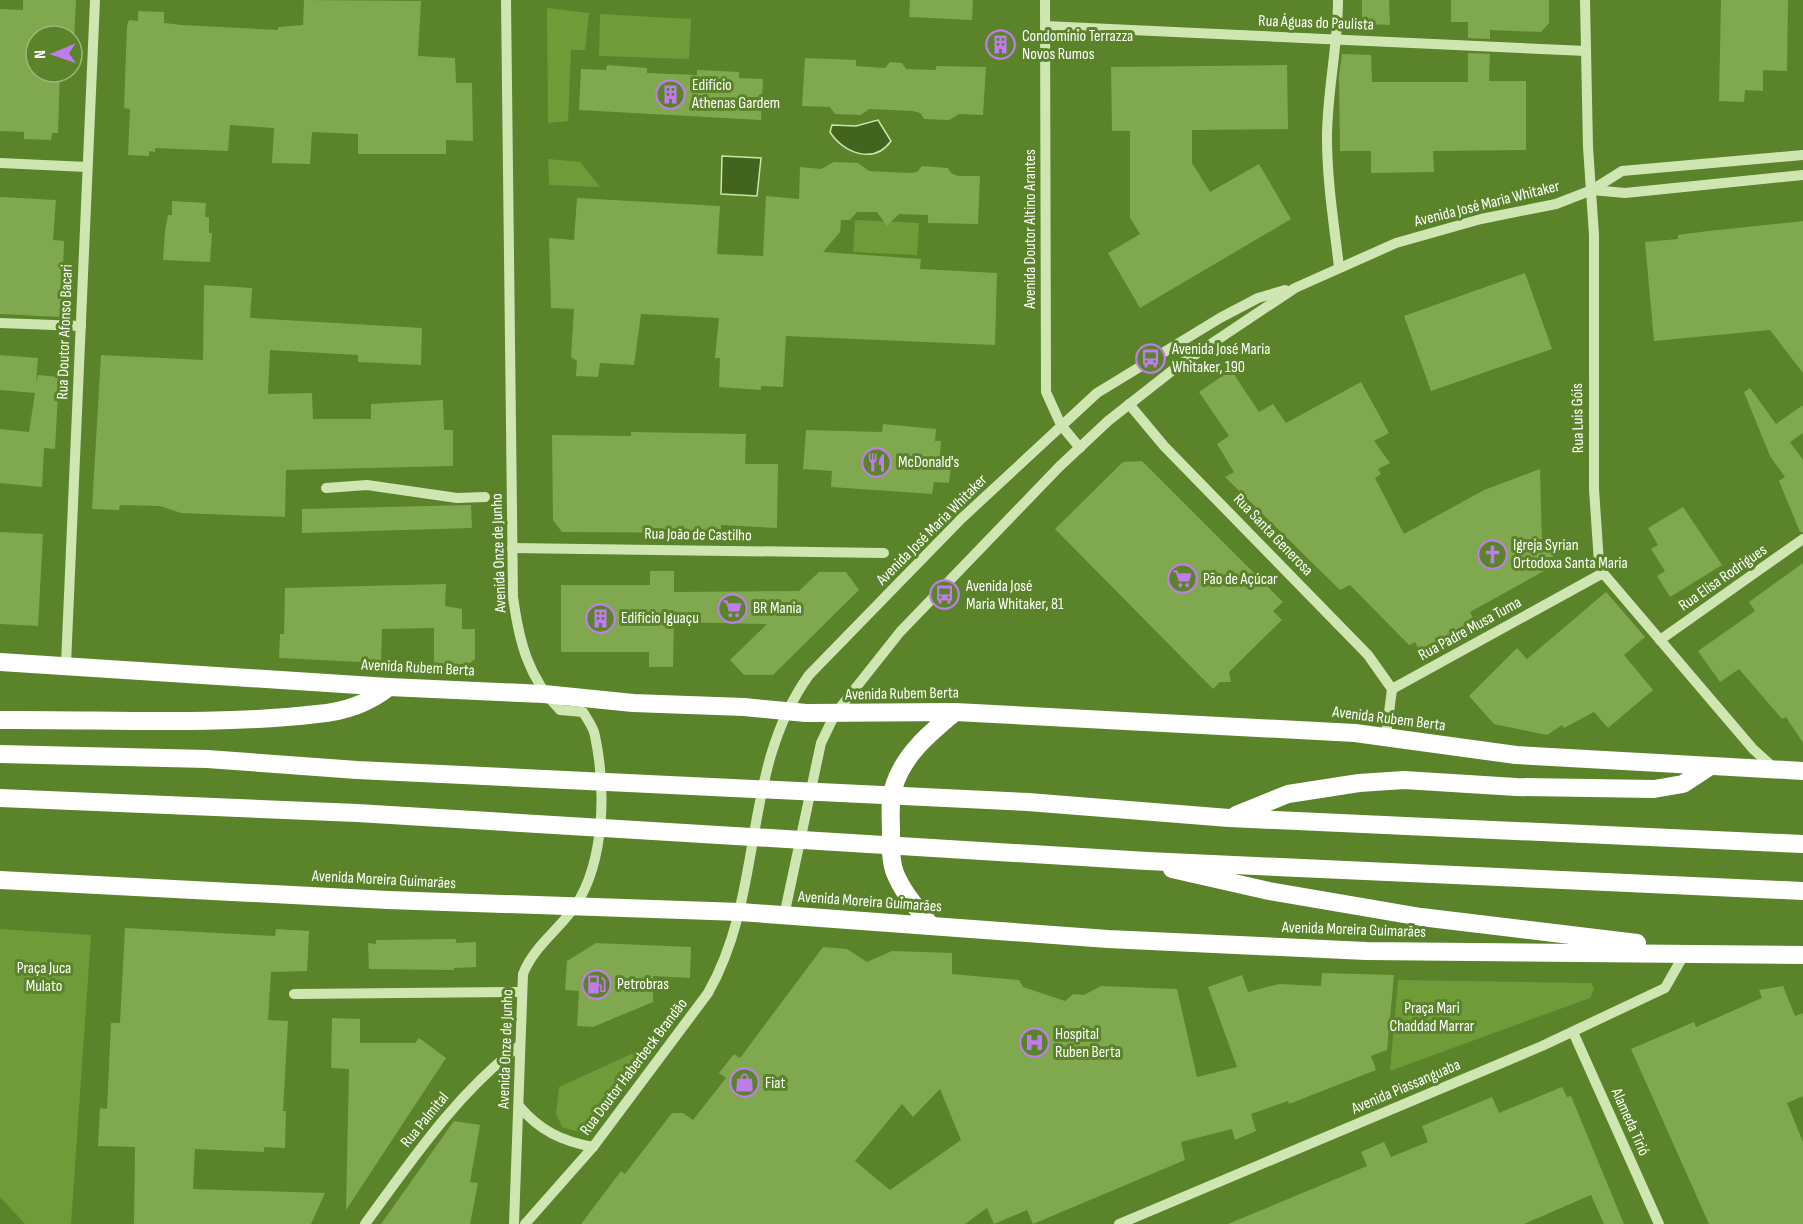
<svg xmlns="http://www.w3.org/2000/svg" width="1803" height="1224" font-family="'Sofia Sans Condensed',sans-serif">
  <rect width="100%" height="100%" fill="#5a832a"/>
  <g fill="#6f9c38">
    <path d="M 547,8 L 589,13 L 585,50 L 571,50 L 568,121 L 548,123 Z"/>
    <path d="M 600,14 L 691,19 L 689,59 L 599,56 Z"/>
    <path d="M 548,159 L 580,162 L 600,187 L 549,185 Z"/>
    <path d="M 855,220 L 919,223 L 917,255 L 853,252 Z"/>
    <path d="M 0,929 L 91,935 L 71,1224 L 25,1224 L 0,1197 Z"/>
    <path d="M 1398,980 L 1586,983 L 1591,983 L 1594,989 L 1590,998 L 1390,1071 Z"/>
    <path d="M 649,1046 L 596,1129 L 579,1132 L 562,1127 L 556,1114 L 559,1087 Z"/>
  </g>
  <g fill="#43641e" stroke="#cbe6a8" stroke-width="1.5">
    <path d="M 878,120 L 891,141 C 874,165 843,153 830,132 L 832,125 L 856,126 Z"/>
    <path d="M 722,156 L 761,158 L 757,196 L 721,194 Z"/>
  </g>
  <g fill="#80a94f" fill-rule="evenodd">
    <path d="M 23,0 L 76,0 L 73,62 L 72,36 L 36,36 L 36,72 L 60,72 L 58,133 L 52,133 L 51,140 L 24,139 L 24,132 L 0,131 L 0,9 L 23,10 Z"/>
    <path d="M 304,0 L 421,1 L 418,56 L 455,58 L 456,83 L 472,83 L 473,141 L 446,140 L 446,154 L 358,154 L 358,134 L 312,132 L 310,164 L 272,163 L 274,128 L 230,125 L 228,151 L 155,148 L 155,152 L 149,151 L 149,156 L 128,155 L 130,109 L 124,108 L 127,26 L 129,20 L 138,21 L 138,11 L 164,12 L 164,23 L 182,25 L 278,30 L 278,27 L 303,25 Z"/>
    <path d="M 910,0 L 973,0 L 972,20 L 909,17 Z"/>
    <path d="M 1362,0 L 1389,0 L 1390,25 L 1362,24 Z"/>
    <path d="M 1451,0 L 1549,0 L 1549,23 L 1541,32 L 1490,30 L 1490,39 L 1468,38 L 1468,22 L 1451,22 Z"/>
    <path d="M 1721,0 L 1788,0 L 1787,71 L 1763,70 L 1763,91 L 1745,90 L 1744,102 L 1719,101 Z"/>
    <path d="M 1468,53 L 1490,54 L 1489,81 L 1526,81 L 1526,150 L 1433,151 L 1434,172 L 1371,173 L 1371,151 L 1340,151 L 1339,76 L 1342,54 L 1371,55 L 1372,82 L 1468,82 Z"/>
    <path d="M 805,58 L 856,60 L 856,66 L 885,68 L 890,62 L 902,63 L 906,69 L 936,70 L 936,66 L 986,67 L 983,115 L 959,114 L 949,120 L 924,119 L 920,113 L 913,111 L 869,109 L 861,115 L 835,114 L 830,107 L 802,106 Z"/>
    <path d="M 607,65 L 647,68 L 647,73 L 697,75 L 697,70 L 739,72 L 739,78 L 763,79 L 761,120 L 579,110 L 581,69 L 606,70 Z"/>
    <path d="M 1287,65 L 1288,129 L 1192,130 L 1192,163 L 1210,192 L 1259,164 L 1291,219 L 1140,308 L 1108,253 L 1140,234 L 1130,218 L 1130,131 L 1112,131 L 1111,67 Z"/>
    <path d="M 834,162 L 858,163 L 869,171 L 910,173 L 917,172 L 922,166 L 948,168 L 951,173 L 958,176 L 980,176 L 978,224 L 928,223 L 928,215 L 899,214 L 887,226 L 877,212 L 857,212 L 850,220 L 841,220 L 840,232 L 823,252 L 921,259 L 920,269 L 997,273 L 995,345 L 786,336 L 783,387 L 761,386 L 761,390 L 719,387 L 720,358 L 715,358 L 719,318 L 641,314 L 634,365 L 600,363 L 598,377 L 576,376 L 577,361 L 571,357 L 574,309 L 551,308 L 549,238 L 574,240 L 577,198 L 720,206 L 717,254 L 763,256 L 766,196 L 799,199 L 800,167 L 821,169 Z"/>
    <path d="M 0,197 L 56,200 L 53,240 L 64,241 L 61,317 L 0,314 Z"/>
    <path d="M 172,201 L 206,203 L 205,217 L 209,217 L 209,233 L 212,233 L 210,262 L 163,260 L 165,231 L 168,215 L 172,215 Z"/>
    <path d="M 1803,221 L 1803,373 L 1770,330 L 1654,341 L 1645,242 L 1678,239 L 1678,235 L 1708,231 Z"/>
    <path d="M 1525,273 L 1552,349 L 1431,391 L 1404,316 Z"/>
    <path d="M 204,285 L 252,288 L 250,318 L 422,328 L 421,365 L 358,362 L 358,355 L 270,350 L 268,394 L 312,393 L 313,419 L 371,419 L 371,404 L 443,400 L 444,430 L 453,430 L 453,466 L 286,470 L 285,517 L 181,513 L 160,506 L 120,505 L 119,510 L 92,509 L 101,355 L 203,360 Z"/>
    <path d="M 0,355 L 38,358 L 36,383 L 38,375 L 59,377 L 55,449 L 44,448 L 42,487 L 0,483 L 0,429 L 29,432 L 35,393 L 0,390 Z"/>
    <path d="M 1231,370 L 1259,412 L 1273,404 L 1286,423 L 1361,382 L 1389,433 L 1374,441 L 1390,463 L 1378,469 L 1381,474 L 1375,478 L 1404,534 L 1484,490 L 1540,469 L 1542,542 L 1553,542 L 1553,566 L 1470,612 L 1475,622 L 1421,653 L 1415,642 L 1409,645 L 1350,585 L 1340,590 L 1225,477 L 1234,472 L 1217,444 L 1229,436 L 1199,392 Z"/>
    <path d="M 1750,388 L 1776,424 L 1803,405 L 1803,433 L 1790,442 L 1803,460 L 1803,532 L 1800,532 L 1779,481 L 1785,477 L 1770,456 L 1744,392 Z"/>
    <path d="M 883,424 L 936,429 L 935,441 L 941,441 L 940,455 L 952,456 L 949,483 L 934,482 L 932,494 L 831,487 L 832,471 L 803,469 L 806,430 L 882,432 Z"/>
    <path d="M 631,432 L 746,434 L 745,464 L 778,464 L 777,528 L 721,525 L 721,533 L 562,532 L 553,520 L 552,435 L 631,436 Z"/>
    <path d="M 1142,461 L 1283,602 L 1273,611 L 1282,620 L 1229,672 L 1231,682 L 1220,682 L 1213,689 L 1055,529 L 1123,462 Z"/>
    <path d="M 471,505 L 472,528 L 302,533 L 302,509 Z"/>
    <path d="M 1683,507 L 1722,565 L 1670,597 L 1657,576 L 1665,571 L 1651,549 L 1658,545 L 1648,528 Z"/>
    <path d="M 0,532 L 43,534 L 38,626 L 0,624 Z"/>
    <path d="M 1803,563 L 1803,743 L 1786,717 L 1782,719 L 1739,669 L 1720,682 L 1698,651 L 1755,611 L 1749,602 Z"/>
    <path d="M 650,571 L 674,571 L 674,592 L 799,591 L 819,572 L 846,572 L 859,590 L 773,675 L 744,675 L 730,660 L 767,624 L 674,622 L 673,667 L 649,667 L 649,652 L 561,652 L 561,585 L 650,585 Z"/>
    <path d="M 446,584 L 445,606 L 462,609 L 462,629 L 475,629 L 475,659 L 464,667 L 434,665 L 434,628 L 382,629 L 381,663 L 279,658 L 280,634 L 284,634 L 285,588 Z"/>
    <path d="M 1606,592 L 1645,637 L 1624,655 L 1653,690 L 1608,728 L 1594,712 L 1564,728 L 1562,725 L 1547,735 L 1494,724 L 1469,696 L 1517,648 L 1527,659 Z"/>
    <path d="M 125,928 L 275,936 L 276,929 L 309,931 L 307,971 L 271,972 L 268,1020 L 288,1021 L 283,1111 L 286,1111 L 285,1148 L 264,1147 L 264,1152 L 195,1149 L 193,1189 L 325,1193 L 311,1224 L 134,1224 L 135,1147 L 98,1146 L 100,1108 L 107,1109 L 111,1023 L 120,1023 Z"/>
    <path d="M 456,939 L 456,943 L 476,942 L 476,967 L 454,968 L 454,970 L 369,969 L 368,943 L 376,944 L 376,940 Z"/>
    <path d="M 596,943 L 691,947 L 690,978 L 653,976 L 653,1002 L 593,1027 L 577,1026 L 579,991 L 565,990 L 567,961 Z"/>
    <path d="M 823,947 L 847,949 L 867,962 L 892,951 L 952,953 L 952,974 L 1019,980 L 1023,987 L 1065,1001 L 1073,994 L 1084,995 L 1101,986 L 1177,989 L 1197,1077 L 1237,1067 L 1208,987 L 1242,975 L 1248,992 L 1279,984 L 1321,986 L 1322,973 L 1394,975 L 1387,1050 L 1371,1056 L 1376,1070 L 1289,1104 L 1288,1101 L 1251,1114 L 1256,1131 L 1235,1140 L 1232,1129 L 1181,1142 L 1185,1160 L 1033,1224 L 1027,1210 L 994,1224 L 987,1208 L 965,1224 L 581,1224 L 621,1171 L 625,1174 L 672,1113 L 683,1113 L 693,1120 L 726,1078 L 719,1073 L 734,1054 L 740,1058 ZM 940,1089 L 961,1140 L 890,1190 L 855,1161 L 902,1104 L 913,1117 Z"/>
    <path d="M 1783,986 L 1795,1016 L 1803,1013 L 1803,1096 L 1787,1103 L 1803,1142 L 1803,1224 L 1709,1224 L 1631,1049 L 1694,1022 L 1696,1027 L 1762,998 L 1759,990 Z"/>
    <path d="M 332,1018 L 360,1019 L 360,1043 L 415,1043 L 419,1038 L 446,1058 L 346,1210 L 349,1069 L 331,1068 Z"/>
    <path d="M 1562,1087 L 1567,1097 L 1571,1096 L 1624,1224 L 1604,1224 L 1591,1195 L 1524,1224 L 1228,1224 L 1367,1166 L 1361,1152 L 1384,1142 L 1391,1157 L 1428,1142 L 1422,1126 L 1492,1097 L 1499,1113 Z"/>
    <path d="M 454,1121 L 480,1125 L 470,1182 L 478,1183 L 470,1224 L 381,1224 Z"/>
  </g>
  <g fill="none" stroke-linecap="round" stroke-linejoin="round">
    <g stroke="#cfe6b3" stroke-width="10">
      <path d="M 506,0 L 513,597 C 519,641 528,678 560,710 L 583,712 C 587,719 594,728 595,736 C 606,788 605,860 576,905 C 559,930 534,946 523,974 L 514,1224"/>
      <path d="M 1045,0 L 1046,392 L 1061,425 L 1080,448"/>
      <path d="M 1338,0 C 1338,47 1327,91 1327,138 C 1327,181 1334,224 1339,267"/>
      <path d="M 1585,0 L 1588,147 L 1594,235 L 1594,489 L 1599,563 L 1603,573 L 1753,749 L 1774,768"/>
      <path d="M 1045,26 L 1586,51"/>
      <path d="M 0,163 L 87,167"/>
      <path d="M 1592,190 L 1622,171 L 1803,155"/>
      <path d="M 0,323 L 81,326"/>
      <path d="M 1129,404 L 1164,446 L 1368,655 L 1392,689"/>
      <path d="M 326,488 L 367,485 L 457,498 L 485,497"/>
      <path d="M 512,548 L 884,553"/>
      <path d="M 1660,640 L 1803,539"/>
      <path d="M 66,664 L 95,0"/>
      <path d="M 1392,689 L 1603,573"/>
      <path d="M 1386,736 L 1392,689"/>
      <path d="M 784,916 L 821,743 L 835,714 L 900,632 L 1059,467 L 1108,421 L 1178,366 L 1295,288 L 1396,243 L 1481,219 L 1556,204 L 1592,190 L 1625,193 L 1803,175"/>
      <path d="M 294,994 L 521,992"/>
      <path d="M 1573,1032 L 1659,1224"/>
      <path d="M 519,1106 C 540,1131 562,1141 593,1147"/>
      <path d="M 365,1224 C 412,1160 456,1094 519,1046"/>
      <path d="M 525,1224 L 593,1147 L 708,993 C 766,891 740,771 809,675 L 961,519 L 1097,393 L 1220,318 L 1258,298 L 1285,290"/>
      <path d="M 1119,1224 L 1542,1046 L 1665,988 L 1685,953"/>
    </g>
    <g stroke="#fff" stroke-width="18">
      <path d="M 0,662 L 389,687 L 544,694 L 633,703 L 744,707 L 806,713 L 955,712 L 1355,733 L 1516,755 L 1803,771"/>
      <path d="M 0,720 C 102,719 216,726 317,714 C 343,712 369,703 389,687"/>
      <path d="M 0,754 L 207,759 L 357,770 L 1028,802 L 1229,818 L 1803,844"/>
      <path d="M 0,798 L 357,813 L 1147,861 L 1803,891"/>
      <path d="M 1236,815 L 1288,794 L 1359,783 L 1404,780 L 1516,787 L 1654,789 L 1683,784 L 1709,767"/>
      <path d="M 1172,869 L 1269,891 L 1421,917 L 1637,943"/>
      <path d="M 0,880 L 388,900 L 740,912 L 1108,939 L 1366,951 L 1803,955"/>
      <path d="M 931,926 C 918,909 903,893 895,873 C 890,860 891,845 891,832 C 891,817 889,800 894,786 C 904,754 931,732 955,712"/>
    </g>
  </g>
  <defs>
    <symbol id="building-ring" viewBox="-11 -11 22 22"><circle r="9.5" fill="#5a832a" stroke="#c07bec" stroke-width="1.5"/><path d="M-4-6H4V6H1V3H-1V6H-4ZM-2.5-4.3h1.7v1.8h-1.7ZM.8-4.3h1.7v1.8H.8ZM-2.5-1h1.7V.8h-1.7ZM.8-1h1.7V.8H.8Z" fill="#c07bec"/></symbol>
    <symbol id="bus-ring" viewBox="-11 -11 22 22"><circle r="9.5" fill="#5a832a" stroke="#c07bec" stroke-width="1.5"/><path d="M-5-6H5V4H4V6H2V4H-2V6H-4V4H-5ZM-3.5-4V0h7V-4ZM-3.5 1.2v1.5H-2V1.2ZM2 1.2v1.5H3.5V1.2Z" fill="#c07bec"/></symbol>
    <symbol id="restaurant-ring" viewBox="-11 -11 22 22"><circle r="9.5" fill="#5a832a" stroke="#c07bec" stroke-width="1.5"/><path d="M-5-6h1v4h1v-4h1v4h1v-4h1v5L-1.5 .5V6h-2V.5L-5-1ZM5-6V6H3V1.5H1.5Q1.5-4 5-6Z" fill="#c07bec"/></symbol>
    <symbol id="church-ring" viewBox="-11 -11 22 22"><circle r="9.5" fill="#5a832a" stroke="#c07bec" stroke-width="1.5"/><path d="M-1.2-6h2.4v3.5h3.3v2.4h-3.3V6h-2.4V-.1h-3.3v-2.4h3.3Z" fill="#c07bec"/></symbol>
    <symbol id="supermarket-ring" viewBox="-11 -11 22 22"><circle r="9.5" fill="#5a832a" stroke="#c07bec" stroke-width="1.5"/><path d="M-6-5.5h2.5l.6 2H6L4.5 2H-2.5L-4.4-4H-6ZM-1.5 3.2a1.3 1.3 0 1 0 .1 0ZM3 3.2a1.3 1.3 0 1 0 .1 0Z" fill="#c07bec"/></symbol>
    <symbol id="fuel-ring" viewBox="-11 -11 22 22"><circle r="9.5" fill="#5a832a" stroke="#c07bec" stroke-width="1.5"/><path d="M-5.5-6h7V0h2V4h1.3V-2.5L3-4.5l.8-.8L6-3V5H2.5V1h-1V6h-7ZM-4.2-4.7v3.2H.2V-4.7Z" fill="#c07bec"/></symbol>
    <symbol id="hospital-ring" viewBox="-11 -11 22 22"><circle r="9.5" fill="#5a832a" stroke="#c07bec" stroke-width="1.5"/><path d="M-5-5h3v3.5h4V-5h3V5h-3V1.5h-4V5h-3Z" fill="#c07bec"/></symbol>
    <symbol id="shop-ring" viewBox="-11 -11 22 22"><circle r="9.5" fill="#5a832a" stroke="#c07bec" stroke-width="1.5"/><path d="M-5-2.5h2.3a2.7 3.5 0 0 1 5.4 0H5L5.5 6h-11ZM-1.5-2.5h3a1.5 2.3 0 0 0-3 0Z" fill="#c07bec"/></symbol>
  </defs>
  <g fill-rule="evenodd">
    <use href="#building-ring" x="984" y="28" width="33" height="33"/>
    <use href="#building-ring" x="654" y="78" width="33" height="33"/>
    <use href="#bus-ring" x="1134" y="342" width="33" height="33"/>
    <use href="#restaurant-ring" x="860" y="446" width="33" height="33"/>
    <use href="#church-ring" x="1476" y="538" width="33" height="33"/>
    <use href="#supermarket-ring" x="1166" y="562" width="33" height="33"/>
    <use href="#bus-ring" x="928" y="578" width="33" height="33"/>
    <use href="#supermarket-ring" x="716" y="592" width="33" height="33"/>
    <use href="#building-ring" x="584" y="602" width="33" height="33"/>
    <use href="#fuel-ring" x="580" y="968" width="33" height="33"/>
    <use href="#hospital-ring" x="1018" y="1026" width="33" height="33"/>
    <use href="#shop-ring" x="728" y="1066" width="33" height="33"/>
  </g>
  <g text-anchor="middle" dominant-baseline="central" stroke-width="6" stroke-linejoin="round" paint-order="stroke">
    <g font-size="16" fill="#fff" stroke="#5a832a">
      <text transform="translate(1316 23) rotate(2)">Rua Águas do Paulista</text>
      <text transform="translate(1487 204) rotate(-14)">Avenida José Maria Whitaker</text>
      <text transform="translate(1030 229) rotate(-90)">Avenida Doutor Altino Arantes</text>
      <text transform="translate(65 332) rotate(-88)">Rua Doutor Afonso Bacari</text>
      <text transform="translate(1578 418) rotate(-91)">Rua Luis Góis</text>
      <text transform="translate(932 530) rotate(-45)">Avenida José Maria Whitaker</text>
      <text transform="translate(698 535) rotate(1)">Rua João de Castilho</text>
      <text transform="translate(1273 535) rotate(46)">Rua Santa Generosa</text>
      <text transform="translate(499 553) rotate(-92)">Avenida Onze de Junho</text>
      <text transform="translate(1723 578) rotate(-35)">Rua Elisa Rodrigues</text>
      <text transform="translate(1470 629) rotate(-29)">Rua Padre Musa Tuma</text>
      <text transform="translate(418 668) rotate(3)">Avenida Rubem Berta</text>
      <text transform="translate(902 694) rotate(-1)">Avenida Rubem Berta</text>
      <text transform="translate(1389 719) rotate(7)">Avenida Rubem Berta</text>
      <text transform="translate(384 880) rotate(3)">Avenida Moreira Guimarães</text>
      <text transform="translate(870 902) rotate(4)">Avenida Moreira Guimarães</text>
      <text transform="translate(1354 930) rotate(2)">Avenida Moreira Guimarães</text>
      <text transform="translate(506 1049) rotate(-88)">Avenida Onze de Junho</text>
      <text transform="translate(634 1067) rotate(-53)">Rua Doutor Haberbeck Brandão</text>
      <text transform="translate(1406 1087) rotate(-23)">Avenida Piassanguaba</text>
      <text transform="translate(425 1120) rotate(-51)">Rua Palmital</text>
      <text transform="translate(1630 1122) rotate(66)">Alameda Tirió</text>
    </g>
    <g font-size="16" fill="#fff" stroke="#5a832a" text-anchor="start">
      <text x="1022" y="36">Condomínio Terrazza<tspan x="1022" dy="18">Novos Rumos</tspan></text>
      <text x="692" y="85">Edifício<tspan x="692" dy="18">Athenas Gardem</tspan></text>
      <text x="1172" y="349">Avenida José Maria<tspan x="1172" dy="18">Whitaker, 190</tspan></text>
      <text x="898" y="462">McDonald's</text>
      <text x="1513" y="545">Igreja Syrian<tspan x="1513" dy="18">Ortodoxa Santa Maria</tspan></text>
      <text x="1203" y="579">Pão de Açúcar</text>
      <text x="966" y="586">Avenida José<tspan x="966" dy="18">Maria Whitaker, 81</tspan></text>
      <text x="753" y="608">BR Mania</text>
      <text x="621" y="618">Edifício Iguaçu</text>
      <text x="617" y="984">Petrobras</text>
      <text x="1055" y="1034">Hospital<tspan x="1055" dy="18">Ruben Berta</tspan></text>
      <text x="765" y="1083">Fiat</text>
    </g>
    <g font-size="16" fill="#fff" stroke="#5a832a">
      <text x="44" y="968">Praça Juca<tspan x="44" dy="18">Mulato</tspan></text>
      <text x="1432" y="1008">Praça Mari<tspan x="1432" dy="18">Chaddad Marrar</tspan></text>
    </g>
  </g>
  <g transform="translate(54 54) rotate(268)"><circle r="28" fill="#5a832a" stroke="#9cb57f" stroke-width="1.5"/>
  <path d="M0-4.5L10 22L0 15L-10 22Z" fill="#c07bec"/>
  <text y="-9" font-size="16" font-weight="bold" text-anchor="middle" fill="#ffffff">N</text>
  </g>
</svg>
